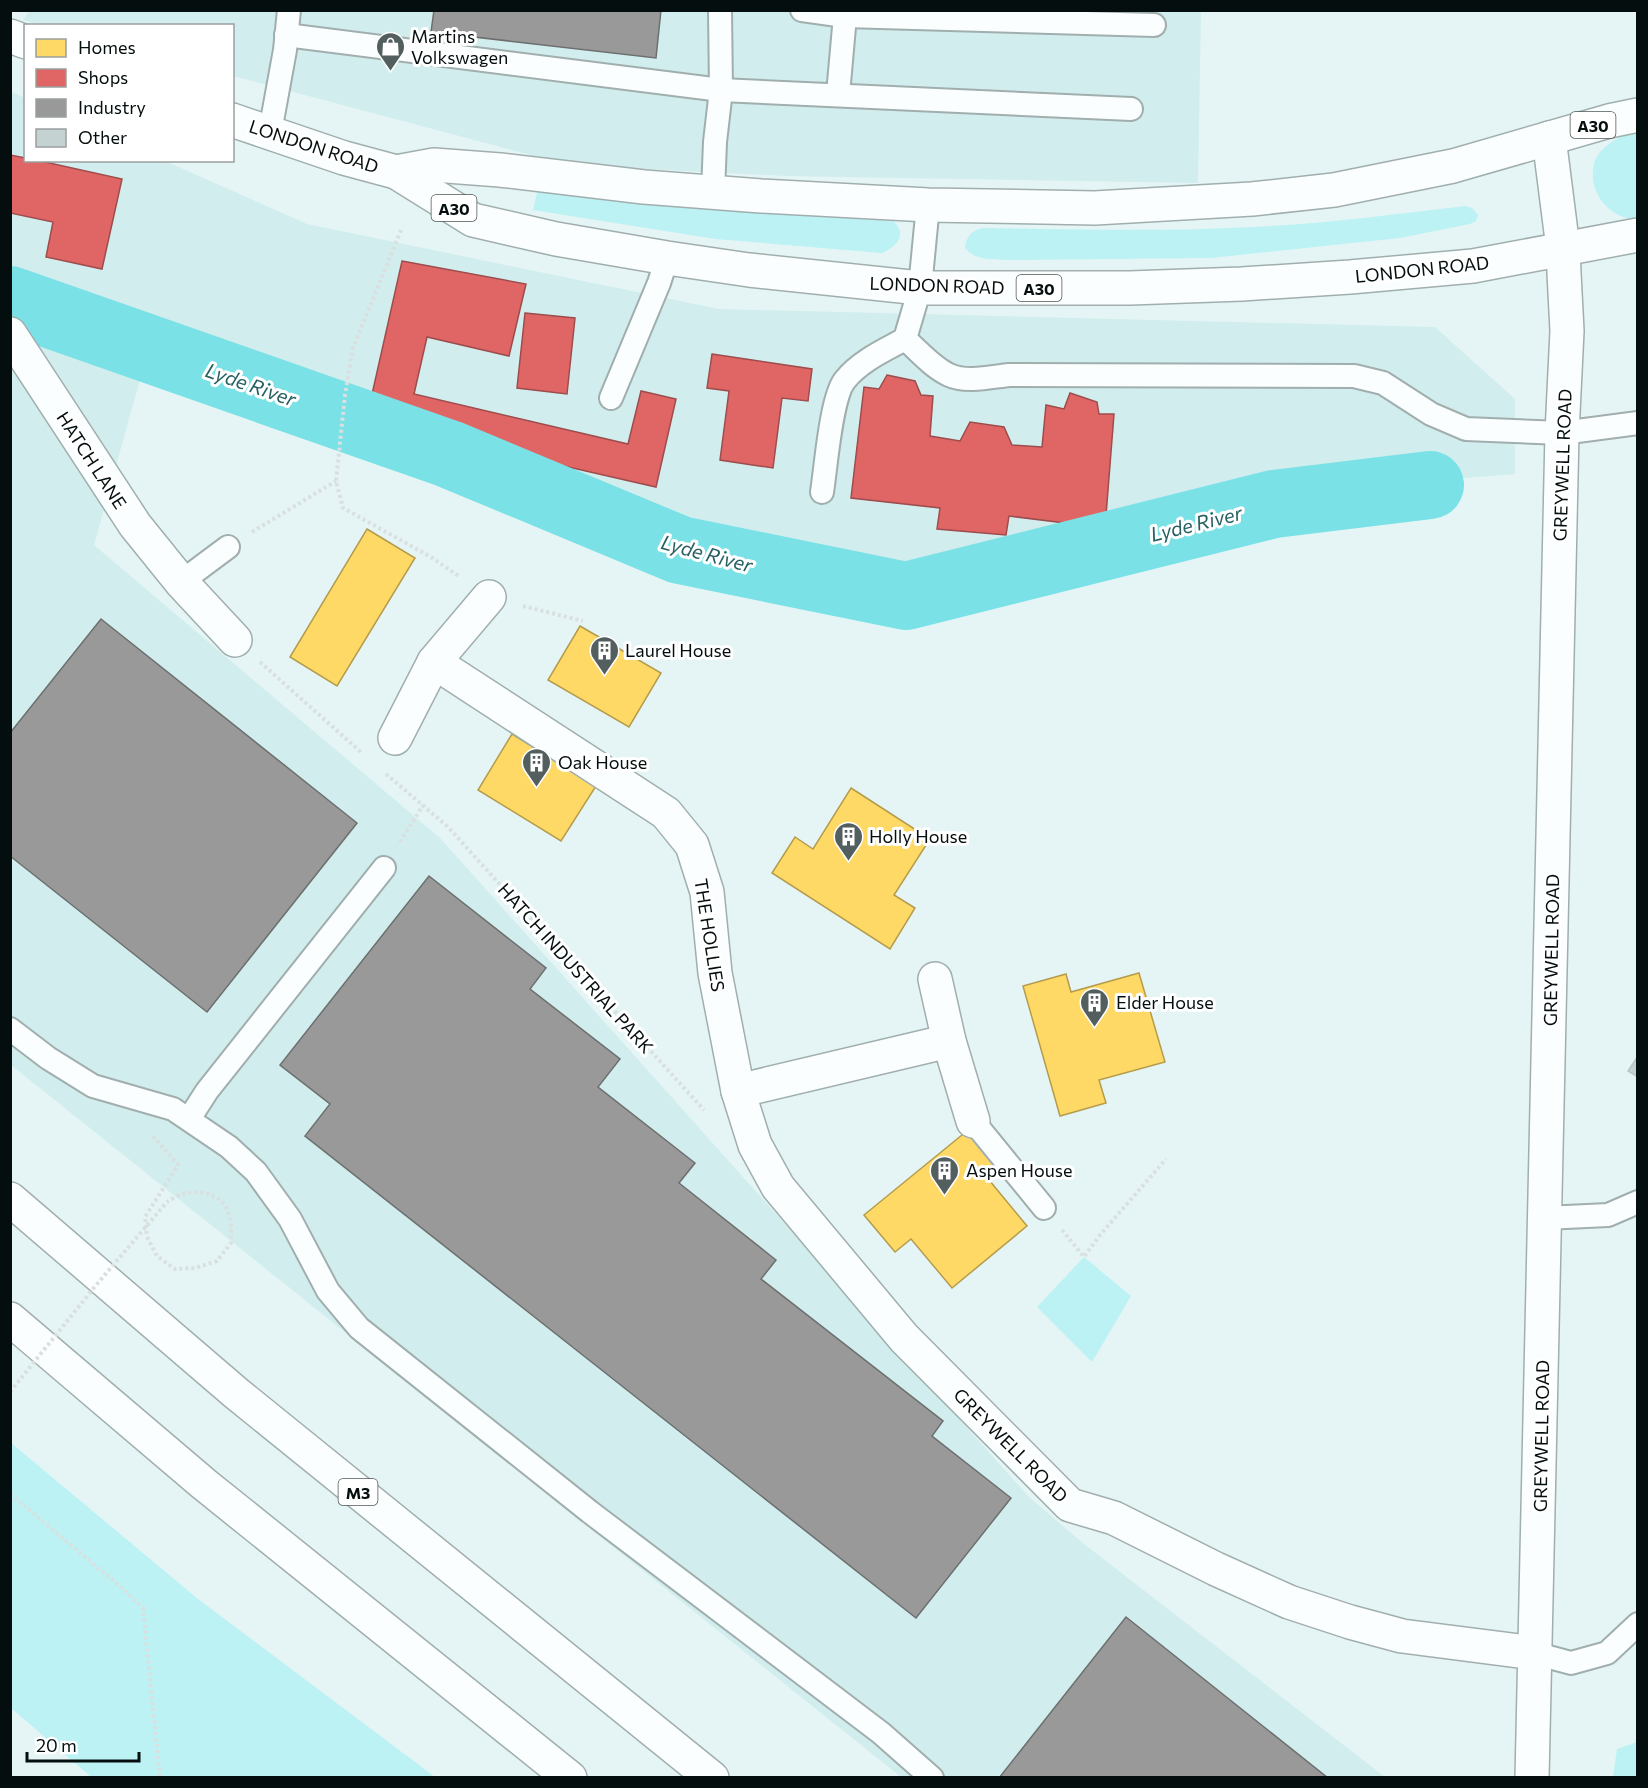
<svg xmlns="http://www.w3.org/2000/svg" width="1648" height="1788" font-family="Commissioner,sans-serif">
  <rect width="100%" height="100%" fill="#e5f5f5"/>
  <g fill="#d1edee">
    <path d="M 30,10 L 1201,11 L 1198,183 L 785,176 L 568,165 L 233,76 L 232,26 L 44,26 L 23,20 Z"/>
    <path d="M 10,91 L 25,98 L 26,160 L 165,161 L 307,224 L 719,309 L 1435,327 L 1515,399 L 1515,474 L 1248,495 L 917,564 L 699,534 L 151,340 L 94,545 L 440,838 L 1029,1497 L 1084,1544 L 1385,1777 L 901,1777 L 11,1065 Z"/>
  </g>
  <g fill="#bcf2f4">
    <path d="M 1637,131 L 1637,219 C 1610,220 1587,192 1594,164 C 1598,147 1622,134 1637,131 Z"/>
    <path d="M 540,189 L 700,206 L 893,221 C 908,234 897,247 882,253 L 715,239 L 533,210 L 537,193 Z"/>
    <path d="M 1466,206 L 1472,208 L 1478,215 L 1476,221 L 1470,224 L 1400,238 L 1211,258 L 1008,260 C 993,259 975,261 965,248 C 966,237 971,231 982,228 C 1072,229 1162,232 1252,227 C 1324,224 1395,214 1466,206 Z"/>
    <path d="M 1084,1257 L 1131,1296 L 1092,1362 L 1037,1307 Z"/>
    <path d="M 10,1442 L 198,1599 L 435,1777 L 91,1777 L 11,1708 Z"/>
    <path d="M 1637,1742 L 1637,1777 L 1613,1777 L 1617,1749 Z"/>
  </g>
  <g fill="#ffd966" stroke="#b49c4c" stroke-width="1.5">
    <path d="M 367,529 L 415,558 L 337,686 L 290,657 Z"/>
    <path d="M 580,626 L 661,673 L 629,727 L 548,680 Z"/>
    <path d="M 512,734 L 596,786 L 561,841 L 478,790 Z"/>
    <path d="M 851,788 L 930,839 L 894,895 L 915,908 L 890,949 L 772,873 L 795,837 L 813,849 Z"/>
    <path d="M 1139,973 L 1165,1062 L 1099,1080 L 1106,1103 L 1060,1116 L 1023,986 L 1066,974 L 1071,992 Z"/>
    <path d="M 973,1126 L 1003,1161 L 985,1175 L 1027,1226 L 952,1288 L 911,1239 L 895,1252 L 864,1215 Z"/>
  </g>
  <g fill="#e06666" stroke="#9e4c4c" stroke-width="1.5">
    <path d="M 10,155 L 26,158 L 26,160 L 36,160 L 122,179 L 102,269 L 46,257 L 53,222 L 10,213 Z"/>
    <path d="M 402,261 L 526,284 L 509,356 L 427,337 L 414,394 L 628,444 L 641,391 L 676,399 L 656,487 L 366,421 Z"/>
    <path d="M 525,313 L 575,318 L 567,394 L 517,388 Z"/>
    <path d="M 712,354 L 812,369 L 808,401 L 782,398 L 773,468 L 720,460 L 729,391 L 707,388 Z"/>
    <path d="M 887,375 L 915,381 L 921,395 L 933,396 L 930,436 L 960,441 L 970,422 L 1004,427 L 1012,445 L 1042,447 L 1046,405 L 1064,409 L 1070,393 L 1097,402 L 1099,414 L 1114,414 L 1105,528 L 1009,516 L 1006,535 L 937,529 L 940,508 L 851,498 L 864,387 L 879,389 Z"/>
  </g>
  <g fill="#999" stroke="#6d6f6f" stroke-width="1.5">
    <path d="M 434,10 L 661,10 L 656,58 L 431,32 Z"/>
    <path d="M 101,619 L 357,823 L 207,1012 L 10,856 L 10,733 Z"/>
    <path d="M 429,876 L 546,968 L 530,989 L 620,1059 L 598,1087 L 695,1163 L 679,1183 L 776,1260 L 761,1279 L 943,1421 L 932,1436 L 1011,1498 L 916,1618 L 305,1136 L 330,1104 L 280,1065 Z"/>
    <path d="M 1126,1617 L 1328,1778 L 999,1778 Z"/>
  </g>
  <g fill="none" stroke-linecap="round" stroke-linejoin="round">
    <path stroke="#7ae1e6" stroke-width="68" d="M 10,300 L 449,454 L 680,550 L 906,596 L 1274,504 L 1430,485"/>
  </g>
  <path fill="#c5d2d2" stroke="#b7c4c4" stroke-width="1.5" d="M 1638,1056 L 1638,1077 L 1628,1071 Z"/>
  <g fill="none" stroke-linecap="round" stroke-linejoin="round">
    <defs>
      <g id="lane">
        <path d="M 802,10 L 845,16 L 1154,25"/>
        <path d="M 286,35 L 721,90 L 1131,109"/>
        <path d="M 838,94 L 845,16"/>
        <path d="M 270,132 L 285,50 L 289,10"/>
        <path d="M 713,192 L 715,142 L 721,90 L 720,10"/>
        <path d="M 905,339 C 919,351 932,367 949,375 C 966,383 991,377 1009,375 L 1354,376 L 1383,383 L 1431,414 L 1466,429 L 1562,433 L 1638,423"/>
        <path d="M 611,398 L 659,283 L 667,258"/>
        <path d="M 822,492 C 826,467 831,397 845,380 C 860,361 885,350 905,339 L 920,288 L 928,205"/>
        <path d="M 181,582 L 228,547"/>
        <path d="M 10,1029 L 48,1058 L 93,1086 L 173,1109 L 229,1147 L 256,1172 L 290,1219 L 328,1291 L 359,1328 L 590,1512 L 881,1733 L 932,1778"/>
        <path d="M 189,1119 L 207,1091 L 384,868"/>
        <path d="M 973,1121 L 1044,1208"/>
        <path d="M 1545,1218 L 1608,1215 L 1638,1202"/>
        <path d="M 1534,1653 L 1571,1663 L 1607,1653 L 1638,1624"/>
      </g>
      <g id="street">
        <path d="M 10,334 L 135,525 L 181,582 L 235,640"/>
        <path d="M 434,662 L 666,813 L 692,845 L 707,892 L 715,973 L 738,1091 L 755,1145 L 778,1187 L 904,1338 L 1070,1505 L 1114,1518 L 1216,1569 L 1289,1602 L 1350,1622 L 1402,1636 L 1534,1653"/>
        <path d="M 395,738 L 434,662 L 489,597"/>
        <path d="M 935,979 L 949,1041 L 973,1121"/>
        <path d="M 738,1091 L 949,1041"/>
      </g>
      <path id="secondary" d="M 1532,1778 L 1562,433 L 1567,331 L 1564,273 L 1563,248 L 1549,138"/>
      <g id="primary">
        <path d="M 10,36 L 26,42"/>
        <path d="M 232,120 L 344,158 L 396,172 L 473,220 L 556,239 L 667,258 L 749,270 L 920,288 L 1130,288 L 1242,284 L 1350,277 L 1473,266 L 1638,235"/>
        <path d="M 396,172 L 434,165 L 500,170 L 644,187 L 761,196 L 928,205 L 1095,208 L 1252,199 L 1334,190 L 1453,166 L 1609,121 L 1638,115"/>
      </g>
      <g id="highway">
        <path d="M 10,1199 L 236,1393 L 712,1778"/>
        <path d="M 10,1319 L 204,1484 L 570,1778"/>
      </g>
    </defs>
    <use href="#lane" stroke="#a1aeae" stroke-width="26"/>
    <use href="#street" stroke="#a1aeae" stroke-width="36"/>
    <use href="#secondary" stroke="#a1aeae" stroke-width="36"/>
    <use href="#primary" stroke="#a1aeae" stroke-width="36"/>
    <use href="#highway" stroke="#a1aeae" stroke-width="36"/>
    <g stroke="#dadfdf" stroke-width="4" stroke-dasharray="3 3" stroke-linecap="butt">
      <path d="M 401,230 L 353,348 L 345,395 L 336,481 L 343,508 L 431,557 L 460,577"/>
      <path d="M 252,532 L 336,481"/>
      <path d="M 523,606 L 583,621"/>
      <path d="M 260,662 L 362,753"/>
      <path d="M 386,774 L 447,826 L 704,1110"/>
      <path d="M 400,842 L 423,805"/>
      <path d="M 153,1136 L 178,1165 L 145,1217 L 147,1237 L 157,1256 L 175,1269 L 195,1268 L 217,1261 L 231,1243 C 231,1233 232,1223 229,1214 C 220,1187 186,1188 167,1202"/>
      <path d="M 1062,1230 L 1084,1257 L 1100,1235 L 1166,1159"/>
      <path d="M 10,1494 L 122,1588 L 143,1608 L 160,1778"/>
    </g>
    <use href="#lane" stroke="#fbfefe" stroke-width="22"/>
    <use href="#street" stroke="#fbfefe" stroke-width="33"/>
    <use href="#secondary" stroke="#fbfefe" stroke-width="33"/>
    <use href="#primary" stroke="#fbfefe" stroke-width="33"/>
    <use href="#highway" stroke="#fbfefe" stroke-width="33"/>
    <path stroke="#dadfdf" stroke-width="4" stroke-dasharray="3 3" stroke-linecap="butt" d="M 10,1392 L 97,1284 L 167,1202"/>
  </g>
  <defs>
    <symbol id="shop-pin" viewBox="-11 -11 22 30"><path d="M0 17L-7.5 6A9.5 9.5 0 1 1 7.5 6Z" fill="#535f5f" stroke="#fff"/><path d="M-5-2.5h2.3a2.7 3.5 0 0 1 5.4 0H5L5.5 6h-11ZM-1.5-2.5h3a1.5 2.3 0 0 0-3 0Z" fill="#fff"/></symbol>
    <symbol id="building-pin" viewBox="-11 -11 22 30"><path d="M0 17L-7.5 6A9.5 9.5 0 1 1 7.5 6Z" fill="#535f5f" stroke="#fff"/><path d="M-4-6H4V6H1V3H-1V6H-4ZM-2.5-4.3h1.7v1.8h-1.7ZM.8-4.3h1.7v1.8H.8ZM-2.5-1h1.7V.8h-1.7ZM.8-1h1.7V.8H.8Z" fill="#fff"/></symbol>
  </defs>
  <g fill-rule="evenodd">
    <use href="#shop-pin" x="374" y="30" width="33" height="45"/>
    <use href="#building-pin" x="588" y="634" width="33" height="45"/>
    <use href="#building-pin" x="520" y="746" width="33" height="45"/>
    <use href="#building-pin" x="832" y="820" width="33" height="45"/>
    <use href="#building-pin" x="1078" y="986" width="33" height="45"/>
    <use href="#building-pin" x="928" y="1154" width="33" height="45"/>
  </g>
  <g text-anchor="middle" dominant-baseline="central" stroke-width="6" stroke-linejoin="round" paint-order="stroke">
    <g fill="#fff" stroke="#505656" stroke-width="1.5">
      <rect x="1570.5" y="112" width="45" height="26" rx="4.5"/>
      <rect x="431.5" y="195" width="45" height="26" rx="4.5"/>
      <rect x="1016.5" y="275" width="45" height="26" rx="4.5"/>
      <rect x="338.5" y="1479" width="39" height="26" rx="4.5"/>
    </g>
    <g font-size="16" font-weight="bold" fill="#050e0e">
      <text x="1593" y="125">A30</text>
      <text x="454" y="208">A30</text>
      <text x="1039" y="288">A30</text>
      <text x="358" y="1492">M3</text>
    </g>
    <g font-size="18" fill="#050e0e" stroke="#fff" text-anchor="start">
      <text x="411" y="36">Martins<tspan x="411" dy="21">Volkswagen</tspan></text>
      <text x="625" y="650">Laurel House</text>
      <text x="558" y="762">Oak House</text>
      <text x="869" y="836">Holly House</text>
      <text x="1116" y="1002">Elder House</text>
      <text x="966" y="1170">Aspen House</text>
    </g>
    <g font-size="18" fill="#050e0e" stroke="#fff">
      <text transform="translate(314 146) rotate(18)">LONDON ROAD</text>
      <text transform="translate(1422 269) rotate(-6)">LONDON ROAD</text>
      <text transform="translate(937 285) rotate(2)">LONDON ROAD</text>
      <text transform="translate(92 460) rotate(57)">HATCH LANE</text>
      <text transform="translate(1562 465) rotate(-88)">GREYWELL ROAD</text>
      <text transform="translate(710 935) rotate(81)">THE HOLLIES</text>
      <text transform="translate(1551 950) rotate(-89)">GREYWELL ROAD</text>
      <text transform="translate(576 968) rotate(48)">HATCH INDUSTRIAL PARK</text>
      <text transform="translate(1541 1436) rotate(-89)">GREYWELL ROAD</text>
      <text transform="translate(1011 1445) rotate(45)">GREYWELL ROAD</text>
    </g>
    <g font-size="20" font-style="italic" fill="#276063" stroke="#fff">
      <text transform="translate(251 384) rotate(19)">Lyde River</text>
      <text transform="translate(1196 523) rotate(-14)">Lyde River</text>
      <text transform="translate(707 553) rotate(15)">Lyde River</text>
    </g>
  </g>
  <rect width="1648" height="1788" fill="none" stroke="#050e0e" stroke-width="24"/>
  <rect x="24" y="24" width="210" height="138" fill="#ffffff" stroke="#9b9f9f" stroke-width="1.5"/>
  <rect x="36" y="39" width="30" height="18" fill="#ffd966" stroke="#9b9f9f" stroke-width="1.5"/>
  <text x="78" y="54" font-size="18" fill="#050e0e">Homes</text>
  <rect x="36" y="69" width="30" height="18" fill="#e06666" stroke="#9b9f9f" stroke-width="1.5"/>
  <text x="78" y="84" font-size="18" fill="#050e0e">Shops</text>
  <rect x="36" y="99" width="30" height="18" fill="#999999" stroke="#9b9f9f" stroke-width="1.5"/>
  <text x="78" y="114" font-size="18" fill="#050e0e">Industry</text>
  <rect x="36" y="129" width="30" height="18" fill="#c5d2d2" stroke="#9b9f9f" stroke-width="1.5"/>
  <text x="78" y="144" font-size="18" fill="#050e0e">Other</text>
  <path d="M27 1752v9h112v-9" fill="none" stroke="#050e0e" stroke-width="3"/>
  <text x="36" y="1752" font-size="18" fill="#050e0e" stroke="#ffffff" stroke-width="4.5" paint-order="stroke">20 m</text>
</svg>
